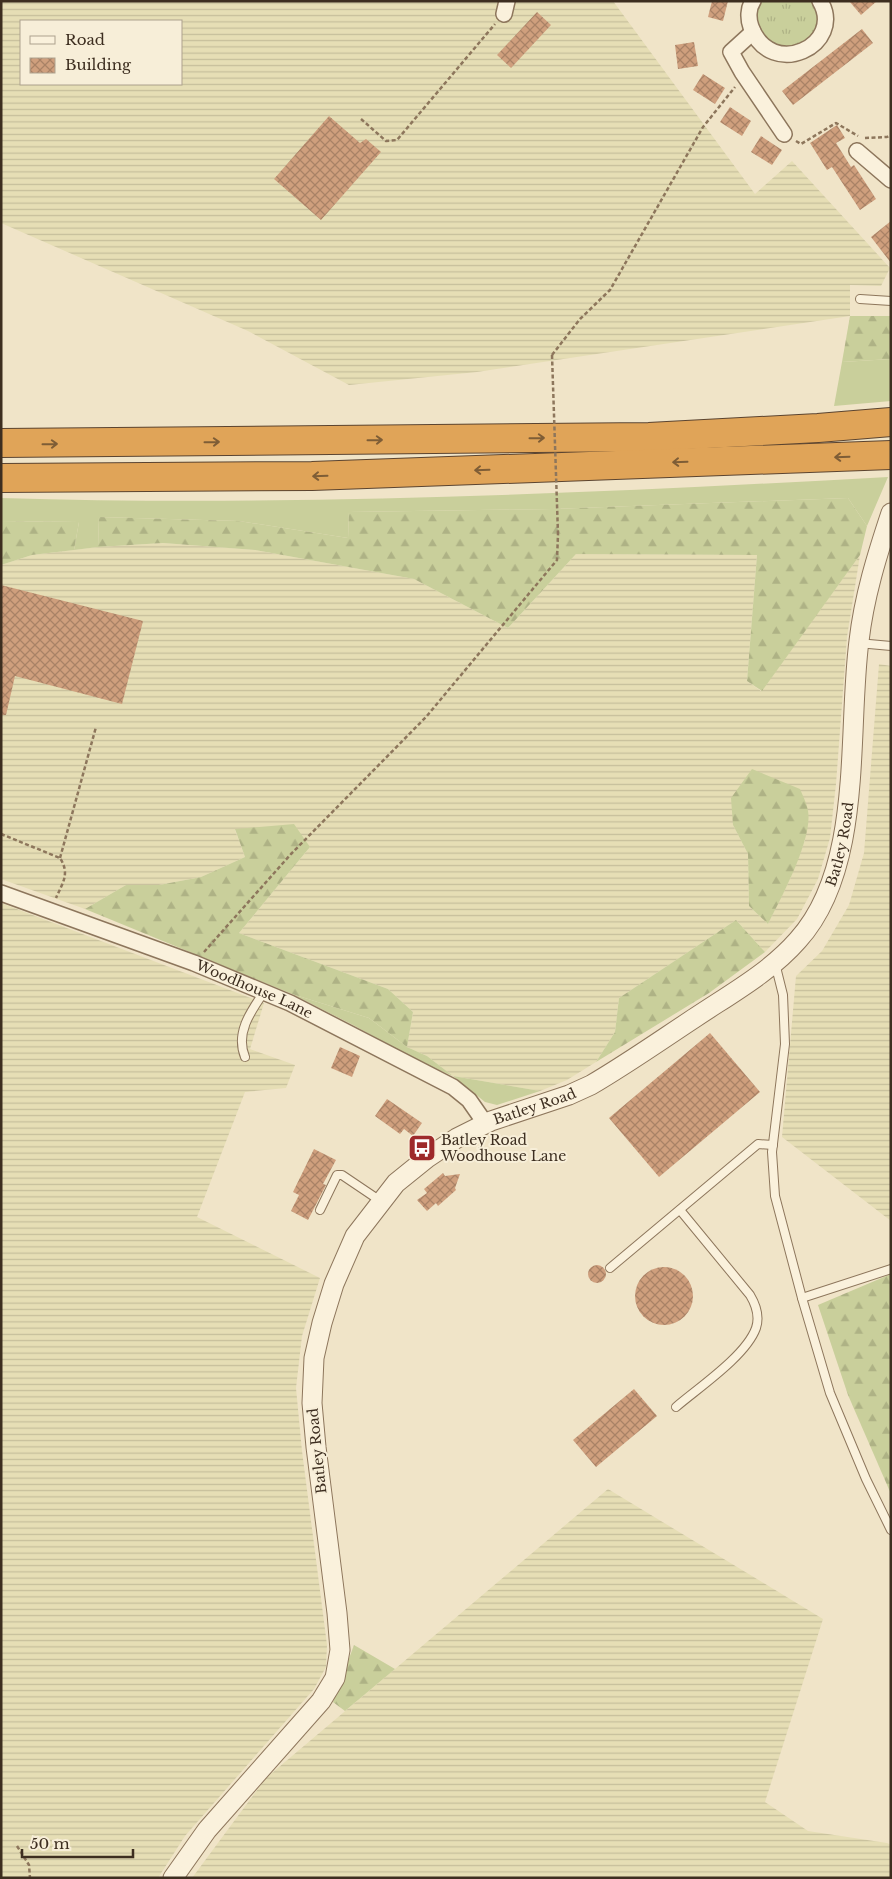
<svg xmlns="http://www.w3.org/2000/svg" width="892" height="1879" font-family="'Libre Baskerville',serif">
  <defs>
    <pattern id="farmland-rules" width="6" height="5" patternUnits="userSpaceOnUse" patternTransform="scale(1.25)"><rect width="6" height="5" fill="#e6deb5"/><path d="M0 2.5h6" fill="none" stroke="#c6bf9b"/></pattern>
    <pattern id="forest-firs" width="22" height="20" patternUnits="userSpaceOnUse" patternTransform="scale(1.25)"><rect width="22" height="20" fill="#c9cf9b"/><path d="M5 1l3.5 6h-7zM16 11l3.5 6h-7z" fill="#aeb285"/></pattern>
    <pattern id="park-tufts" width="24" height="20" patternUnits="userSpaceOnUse" patternTransform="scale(1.25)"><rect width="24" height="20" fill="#c9cf9b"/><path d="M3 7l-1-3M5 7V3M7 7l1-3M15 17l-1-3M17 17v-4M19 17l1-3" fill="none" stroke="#aeb285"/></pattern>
    <pattern id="building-cross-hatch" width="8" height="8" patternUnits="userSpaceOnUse" patternTransform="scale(1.25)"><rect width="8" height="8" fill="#cf9f7d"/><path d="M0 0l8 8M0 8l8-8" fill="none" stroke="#a98266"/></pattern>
  </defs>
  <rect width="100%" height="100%" fill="#f0e4c8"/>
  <g fill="url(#farmland-rules)" fill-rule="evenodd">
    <path d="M 1,1 L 613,1 L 755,194 L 792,161 L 890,268 L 881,286 L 850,285 L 850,316 L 477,372 L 349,385 L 248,331 L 1,223 ZM 21,21 L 181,21 L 181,84 L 21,84 Z"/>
    <path d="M 163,543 L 255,550 L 414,579 L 508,628 L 576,554 L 757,555 L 747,681 L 761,691 L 860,555 L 847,637 L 836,784 L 830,838 L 818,879 L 797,919 L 765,952 L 736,920 L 619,998 L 615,1032 L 596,1062 L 567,1080 L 540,1091 L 453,1076 L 427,1056 L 407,1047 L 413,1012 L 388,989 L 239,933 L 310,847 L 235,830 L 245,857 L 201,877 L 159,885 L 126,885 L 85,909 L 1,879 L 1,565 L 32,555 L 98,547 ZM 733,825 L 805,840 L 790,879 L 768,924 L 749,906 L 748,854 Z"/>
    <path d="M 879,664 L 891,666 L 891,1221 L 782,1137 L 796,976 L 822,951 L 849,905 L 864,853 Z"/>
    <path d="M 1,903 L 264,1003 L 250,1049 L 295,1065 L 286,1088 L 245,1092 L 197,1217 L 320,1278 L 302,1336 L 296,1388 L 302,1451 L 327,1645 L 326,1667 L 314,1689 L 185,1836 L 158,1878 L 1,1878 Z"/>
    <path d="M 608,1489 L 823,1619 L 765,1802 L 808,1831 L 887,1843 L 891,1845 L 891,1878 L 192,1878 L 266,1778 Z"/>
  </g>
  <g fill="#c9cf9b">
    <path d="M 891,359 L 891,401 L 834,406 L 842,362 Z"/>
    <path d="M 888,477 L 867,526 L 848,498 L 552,509 L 349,512 L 348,538 L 239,521 L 99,517 L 98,547 L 74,550 L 79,522 L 1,521 L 1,498 C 297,507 593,493 888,477 Z"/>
    <path d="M 292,994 L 369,1018 L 407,1047 L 427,1056 L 453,1076 L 540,1091 L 497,1105 L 485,1102 L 453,1076 L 422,1063 L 353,1025 Z"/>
  </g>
  <g fill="url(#forest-firs)">
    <path d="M 850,316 L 891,316 L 891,359 L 842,362 Z"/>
    <path d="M 848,498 L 867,526 L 860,555 L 762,691 L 747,681 L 757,555 L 576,554 L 508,628 L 414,579 L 255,550 L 163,543 L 98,547 L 99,517 L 239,521 L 348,538 L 349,512 L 552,509 Z"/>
    <path d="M 1,521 L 79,522 L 74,550 L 32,555 L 1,565 Z"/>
    <path d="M 752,769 L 800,789 C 803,796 807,804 808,811 C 813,839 781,898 768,924 L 749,906 L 748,854 L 733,825 L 731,798 Z"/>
    <path d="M 294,824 L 310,847 L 239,933 L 388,989 L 413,1012 L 407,1047 L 369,1018 L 292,994 L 85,909 L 126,885 L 159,885 L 201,877 L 245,857 L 235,829 Z"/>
    <path d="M 736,920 L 765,952 L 709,993 L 596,1062 L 615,1032 L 619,998 Z"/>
    <path d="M 891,1274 L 891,1494 L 848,1395 L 818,1305 Z"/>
    <path d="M 354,1645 L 395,1669 L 345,1711 L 333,1702 Z"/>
  </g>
  <path fill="url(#park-tufts)" d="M 762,1 L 814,1 C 823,22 817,26 806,45 L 778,49 L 759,34 L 755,10 Z"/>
  <g fill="url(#building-cross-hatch)">
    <path d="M 712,1 L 728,1 L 723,21 L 708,17 Z"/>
    <path d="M 849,1 L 877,1 L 861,15 Z"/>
    <path d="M 537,12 L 551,25 L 511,68 L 497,55 Z"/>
    <path d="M 862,29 L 873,43 L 793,105 L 782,91 Z"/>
    <path d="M 694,42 L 698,66 L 678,69 L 675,45 Z"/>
    <path d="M 703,74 L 725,88 L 715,104 L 693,90 Z"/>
    <path d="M 730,107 L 751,121 L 742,136 L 720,122 Z"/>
    <path d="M 329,116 L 360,143 L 366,139 L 381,152 L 321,220 L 274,179 Z"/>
    <path d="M 837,125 L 845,138 L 836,143 L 851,167 L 854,165 L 876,199 L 860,210 L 832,167 L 827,170 L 810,143 Z"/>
    <path d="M 761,136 L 782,150 L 772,165 L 751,152 Z"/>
    <path d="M 891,221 L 891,263 L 871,237 Z"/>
    <path d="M 1,585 L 143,621 L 122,704 L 15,676 L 6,715 L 1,715 Z"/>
    <path d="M 710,1033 L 760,1092 L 659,1177 L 609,1118 Z"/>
    <path d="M 340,1047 L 360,1056 L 352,1077 L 331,1068 Z"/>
    <path d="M 387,1099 L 422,1123 L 413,1136 L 404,1129 L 400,1134 L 375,1116 Z"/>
    <path d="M 314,1149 L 336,1160 L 323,1184 L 326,1185 L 308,1220 L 291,1211 L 299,1195 L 293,1192 Z"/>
    <path d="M 443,1173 L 445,1176 L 460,1174 L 455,1188 L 456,1190 L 438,1206 L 436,1203 L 427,1211 L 417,1200 L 427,1193 L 424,1189 Z"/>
    <circle cx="597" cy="1274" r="9"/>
    <circle cx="664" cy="1296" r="29"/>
    <path d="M 634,1389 L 657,1416 L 596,1467 L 573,1440 Z"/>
  </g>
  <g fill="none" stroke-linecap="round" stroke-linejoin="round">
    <defs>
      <g id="service">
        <path d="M 860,299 L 891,301"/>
        <path d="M 858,643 L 891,646"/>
        <path d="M 775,963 L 783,995 L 785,1044 L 772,1152 L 775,1196 L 802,1298 L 830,1393 L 866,1479 L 891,1530"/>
        <path d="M 245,1057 C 235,1033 251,1011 264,992"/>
        <path d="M 320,1210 L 337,1175 L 342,1175 L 382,1202"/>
        <path d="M 610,1268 L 758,1144 L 773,1145"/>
        <path d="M 802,1298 L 891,1269"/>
        <path d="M 676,1407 C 698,1388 746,1356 756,1328 C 760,1316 756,1305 750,1295 L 680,1210"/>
      </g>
      <g id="minor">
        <path d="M 753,1 C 748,8 748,19 751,27 C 771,81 846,45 820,1"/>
        <path d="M 504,14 L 507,1"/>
        <path d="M 753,32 L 731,52 L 742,72 L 784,134"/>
        <path d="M 857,151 L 891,180"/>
        <path id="s1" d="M 1,893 L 194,963 L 290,1003 L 453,1087 L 469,1100 L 485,1123"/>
      </g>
      <g id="tertiary">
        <path id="s2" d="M 173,1878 L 207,1830 L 321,1701 L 335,1678 L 340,1650 L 337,1613 L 316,1447 L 312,1403 L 314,1358 L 322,1323 L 334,1284 L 355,1236 L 396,1183 L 427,1158 L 457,1138 L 491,1121 L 569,1095 L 591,1085 C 627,1064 661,1040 696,1017 C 732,993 770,972 798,940 C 864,867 847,733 859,641 C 864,597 877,555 891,513"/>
      </g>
      <g id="motorway">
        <path d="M 1,443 L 649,437 L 818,428 L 891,422"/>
        <path d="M 1,478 L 312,476 L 891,455"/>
      </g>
    </defs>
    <use href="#service" stroke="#8d765c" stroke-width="10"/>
    <use href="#minor" stroke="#8d765c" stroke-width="18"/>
    <use href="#tertiary" stroke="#8d765c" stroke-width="21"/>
    <use href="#motorway" stroke="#5b4430" stroke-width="30"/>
    <g stroke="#8d765c" stroke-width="2.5" stroke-dasharray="4 2.5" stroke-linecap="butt">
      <path d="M 361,119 L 386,141 L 397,140 L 495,24"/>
      <path d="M 865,138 L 887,137 L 891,135"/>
      <path d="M 796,141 L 801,144 L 836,123 L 858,136"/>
      <path d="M 552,355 L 580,319 L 610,290 L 703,127 L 735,87"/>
      <path d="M 1,834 L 60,858 C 70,874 63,882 56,898"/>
      <path d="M 60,858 L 96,727"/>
      <path d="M 204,952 L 291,854 L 426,717 L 557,560 L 558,534"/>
      <path d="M 17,1846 L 29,1865 L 30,1878"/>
    </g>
    <use href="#service" stroke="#faf1dc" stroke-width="8"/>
    <use href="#minor" stroke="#faf1dc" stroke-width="15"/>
    <use href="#tertiary" stroke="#faf1dc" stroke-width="19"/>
    <use href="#motorway" stroke="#e0a458" stroke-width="28"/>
    <path stroke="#8d765c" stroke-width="2.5" stroke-dasharray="4 2.5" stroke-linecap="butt" d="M 552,355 L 558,534"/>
  </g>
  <defs><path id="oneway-shaft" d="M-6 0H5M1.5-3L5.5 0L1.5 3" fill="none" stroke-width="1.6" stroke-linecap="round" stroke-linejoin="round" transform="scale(1.25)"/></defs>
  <g stroke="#7e5d36">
    <use href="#oneway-shaft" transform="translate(537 438) rotate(-1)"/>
    <use href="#oneway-shaft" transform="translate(375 440) rotate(-1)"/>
    <use href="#oneway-shaft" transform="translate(212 442) rotate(-1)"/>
    <use href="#oneway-shaft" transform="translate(50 444) rotate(-1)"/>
    <use href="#oneway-shaft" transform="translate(842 457) rotate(178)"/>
    <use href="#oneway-shaft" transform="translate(680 462) rotate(178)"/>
    <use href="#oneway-shaft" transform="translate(482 470) rotate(178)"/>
    <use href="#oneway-shaft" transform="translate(320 476) rotate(178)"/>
  </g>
  <defs>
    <symbol id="bus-square" viewBox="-11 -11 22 22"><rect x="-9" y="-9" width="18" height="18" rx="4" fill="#9e2a2b" stroke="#f7eed8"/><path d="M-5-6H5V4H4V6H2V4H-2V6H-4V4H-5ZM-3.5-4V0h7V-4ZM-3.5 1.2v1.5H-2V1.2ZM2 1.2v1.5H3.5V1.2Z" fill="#fff"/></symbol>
  </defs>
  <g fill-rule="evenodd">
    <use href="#bus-square" x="406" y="1132" width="32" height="32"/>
  </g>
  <g text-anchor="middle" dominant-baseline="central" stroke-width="4" stroke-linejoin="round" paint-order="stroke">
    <g font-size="14" fill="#3d2e20" stroke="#f7eed8">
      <text stroke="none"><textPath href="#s2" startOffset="1356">Batley Road</textPath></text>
      <text stroke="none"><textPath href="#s1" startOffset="271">Woodhouse Lane</textPath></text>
      <text stroke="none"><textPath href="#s2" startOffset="936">Batley Road</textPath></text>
      <text transform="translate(317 1451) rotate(-96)">Batley Road</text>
    </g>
    <g font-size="14" fill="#3d2e20" stroke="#f7eed8" text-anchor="start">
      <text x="441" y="1140">Batley Road<tspan x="441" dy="16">Woodhouse Lane</tspan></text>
    </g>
  </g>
  <rect width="892" height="1879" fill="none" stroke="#3d2e20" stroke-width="5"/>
  <rect x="20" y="20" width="162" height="65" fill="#f7eed8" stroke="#ada18e"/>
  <rect x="30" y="36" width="25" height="8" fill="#faf1dc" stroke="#ada18e"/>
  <text x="65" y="45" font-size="15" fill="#3d2e20">Road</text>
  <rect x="30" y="58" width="25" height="15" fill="url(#building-cross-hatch)" stroke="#ada18e"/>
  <text x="65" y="70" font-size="15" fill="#3d2e20">Building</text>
  <path d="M22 1849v8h111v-8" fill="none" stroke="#3d2e20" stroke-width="2.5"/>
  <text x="30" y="1849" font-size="15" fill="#3d2e20" stroke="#f7eed8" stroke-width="4" paint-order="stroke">50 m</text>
</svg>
